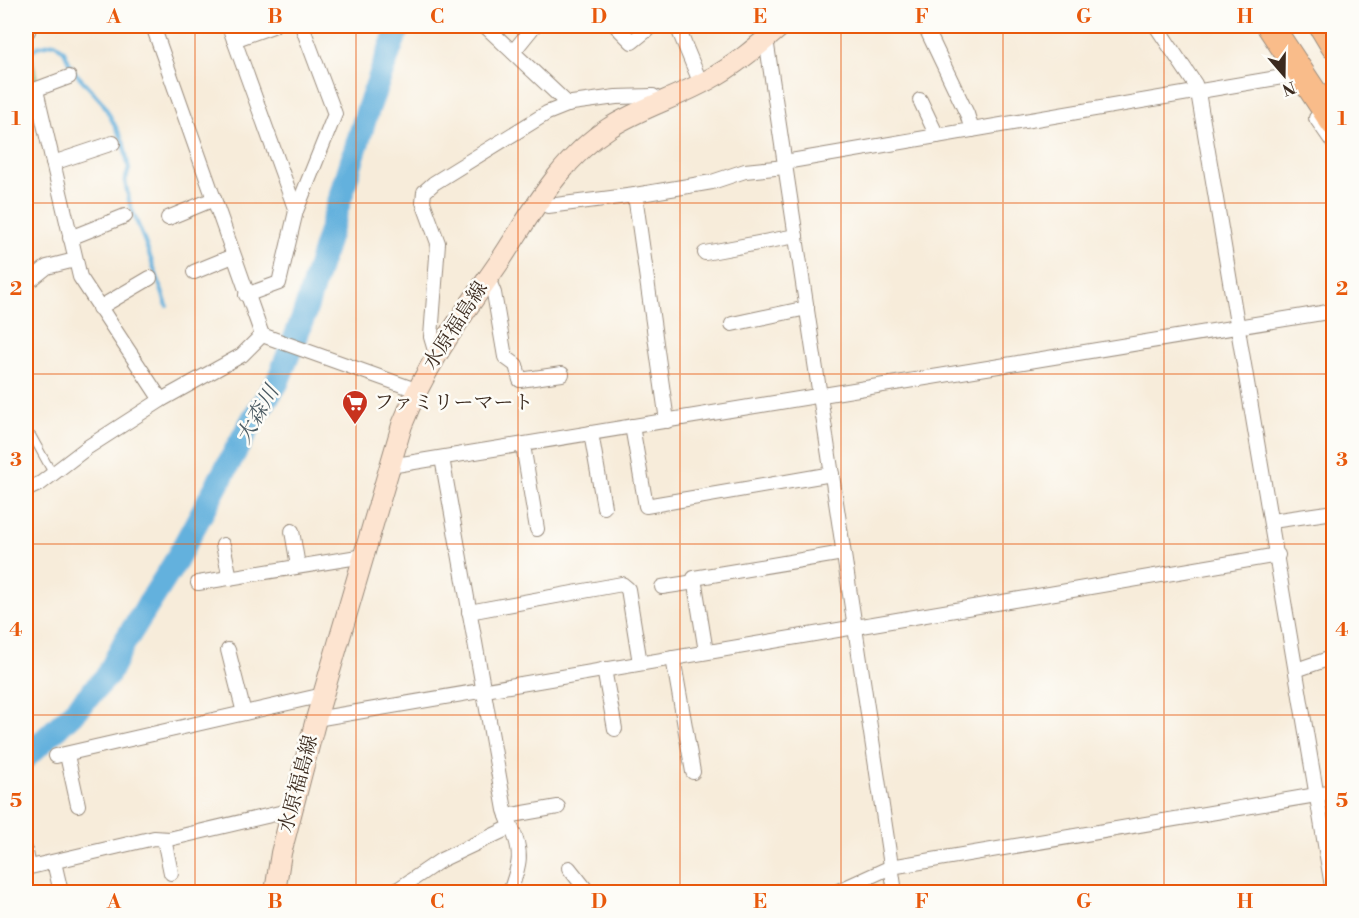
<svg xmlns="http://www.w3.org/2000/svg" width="1359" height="918" font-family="'Libre Bodoni','Noto Serif JP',serif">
  <defs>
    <pattern id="park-dots" width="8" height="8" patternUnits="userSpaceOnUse" patternTransform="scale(1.5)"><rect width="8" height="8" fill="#99dd96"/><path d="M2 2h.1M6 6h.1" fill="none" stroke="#85be81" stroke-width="1.8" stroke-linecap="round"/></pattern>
  </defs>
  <rect width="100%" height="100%" fill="#fdfcf7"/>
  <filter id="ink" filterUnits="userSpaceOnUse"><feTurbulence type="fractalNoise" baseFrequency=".0167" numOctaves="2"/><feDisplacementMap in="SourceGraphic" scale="12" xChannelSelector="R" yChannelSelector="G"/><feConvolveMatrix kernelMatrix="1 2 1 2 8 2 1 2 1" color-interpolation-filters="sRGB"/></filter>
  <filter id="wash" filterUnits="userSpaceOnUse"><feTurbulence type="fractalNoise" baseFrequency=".008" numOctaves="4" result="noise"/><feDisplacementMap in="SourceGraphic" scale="24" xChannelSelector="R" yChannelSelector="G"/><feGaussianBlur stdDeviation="1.35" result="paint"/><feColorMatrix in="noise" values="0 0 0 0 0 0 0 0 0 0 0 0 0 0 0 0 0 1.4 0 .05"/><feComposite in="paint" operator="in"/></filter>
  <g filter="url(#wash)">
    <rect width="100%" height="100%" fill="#f7ecda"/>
    <path fill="url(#park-dots)" stroke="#6a845a" stroke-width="1.5" d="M 32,58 L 37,79 L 26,82 L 26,60 Z"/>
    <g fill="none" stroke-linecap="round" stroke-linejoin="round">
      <path stroke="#63b1dd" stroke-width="4" d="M 26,56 L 37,47 L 55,43 L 64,51 L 72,69 L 103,103 L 123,141 L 129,169 L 125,181 L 130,205 L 146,245 L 167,306"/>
      <path stroke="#63b1dd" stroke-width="24" d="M 26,757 L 72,714 L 108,675 L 124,643 L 174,564 L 254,417 L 277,383 L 303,318 L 368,109 L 396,33 L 401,26"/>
    </g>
  </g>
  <g filter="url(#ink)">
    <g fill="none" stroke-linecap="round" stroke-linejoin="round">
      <defs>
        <path id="lane" d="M 26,434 L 32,436 L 53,474"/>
        <g id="street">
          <path d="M 27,26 L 28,31"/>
          <path d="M 153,26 L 262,335 L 416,390"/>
          <path d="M 229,26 L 296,211"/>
          <path d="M 485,26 L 569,105"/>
          <path d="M 616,26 L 632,42 L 652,26"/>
          <path d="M 677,26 L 701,84"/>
          <path d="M 871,26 L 873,27 L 881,26"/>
          <path d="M 925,26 L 967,114 L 972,130"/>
          <path d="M 1156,26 L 1195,84 L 1199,98 L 1333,892"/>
          <path d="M 766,39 L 895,892"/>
          <path d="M 234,40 L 273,26"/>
          <path d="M 513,52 L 534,26"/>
          <path d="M 36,90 L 80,277 L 161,400"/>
          <path d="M 26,93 L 69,77"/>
          <path d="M 920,100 L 937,136"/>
          <path d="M 1316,118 L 1334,144"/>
          <path d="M 785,162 L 1288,76"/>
          <path d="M 53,163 L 113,143"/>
          <path d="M 540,201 L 548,206 L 635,195"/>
          <path d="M 168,218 L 214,199"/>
          <path d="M 70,238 L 125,216"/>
          <path d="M 705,253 L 796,236"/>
          <path d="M 194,272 L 233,256"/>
          <path d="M 488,278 L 494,293 L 505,357 L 516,365 L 520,380 L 562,374"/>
          <path d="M 26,280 L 32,279 L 47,267 L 75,260"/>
          <path d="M 246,295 L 279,283 L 296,211 L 335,114 L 302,26"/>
          <path d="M 99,308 L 150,278"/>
          <path d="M 1331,312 L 1334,329"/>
          <path d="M 732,324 L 807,308"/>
          <path d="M 436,354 L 431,337 L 438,243 L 423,202 L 424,192 L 434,183 L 547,113 L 572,103 L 616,97 L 653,96 L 662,102"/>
          <path d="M 667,421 L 635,195 L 712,182 L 745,171 L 785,167"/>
          <path d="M 632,426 L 646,506 L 832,474"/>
          <path d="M 591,433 L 604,507"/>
          <path d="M 523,445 L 537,529"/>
          <path d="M 390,466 L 1334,311"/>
          <path d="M 26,490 L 41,483 L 88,447 L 161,400 L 242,355 L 262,335"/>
          <path d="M 1272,521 L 1334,512"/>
          <path d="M 292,531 L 298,566"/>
          <path d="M 223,545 L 230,578"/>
          <path d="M 198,583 L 364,556"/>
          <path d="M 662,587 L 695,582"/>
          <path d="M 469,612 L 622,584 L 628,589 L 640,663"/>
          <path d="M 228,650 L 244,713"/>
          <path d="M 706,652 L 694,578 L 843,553"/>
          <path d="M 673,658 L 693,772"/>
          <path d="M 604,669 L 615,729"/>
          <path d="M 1296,670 L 1334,657"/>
          <path d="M 316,719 L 1278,555"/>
          <path d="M 67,755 L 78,805"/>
          <path d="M 56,756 L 323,695"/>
          <path d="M 507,816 L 558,807"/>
          <path d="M 164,839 L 171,873"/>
          <path d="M 26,852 L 29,867"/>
          <path d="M 54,862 L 61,892"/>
          <path d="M 26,868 L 154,838 L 169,839 L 292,810"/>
          <path d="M 569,868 L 588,892"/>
          <path d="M 394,892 L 441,860 L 511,827 L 505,810 L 442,458"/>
          <path d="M 510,892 C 519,866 524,853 511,827"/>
          <path d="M 836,892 L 891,867 L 1334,792"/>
        </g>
        <path id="secondary" d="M 275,892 L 281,853 L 316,719 L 402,425 C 427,362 462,316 500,261 C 531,214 560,159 609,128 C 640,108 676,98 708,80 C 735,66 759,45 781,26"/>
        <g id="highway">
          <path d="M 1270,26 L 1334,123"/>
          <path d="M 1322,26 L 1334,46"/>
        </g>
      </defs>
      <use href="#lane" stroke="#998b7c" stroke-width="9"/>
      <use href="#street" stroke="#998b7c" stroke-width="16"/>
      <use href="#secondary" stroke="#998b7c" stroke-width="22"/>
      <use href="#highway" stroke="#998b7c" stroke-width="28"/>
      <use href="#lane" stroke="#fff" stroke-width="7"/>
      <use href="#street" stroke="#fff" stroke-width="14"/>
      <use href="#secondary" stroke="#fde4d0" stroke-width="20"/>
      <use href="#highway" stroke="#f9bc8a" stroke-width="26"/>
    </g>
  </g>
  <path fill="none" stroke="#e8590c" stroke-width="1.5" stroke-opacity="0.55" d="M 195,26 L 195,892M 356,26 L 356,892M 518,26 L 518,892M 680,26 L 680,892M 841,26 L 841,892M 1003,26 L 1003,892M 1164,26 L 1164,892M 26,203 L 1334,203M 26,374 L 1334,374M 26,544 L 1334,544M 26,715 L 1334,715"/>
  <defs>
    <symbol id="supermarket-pin" viewBox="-11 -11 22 30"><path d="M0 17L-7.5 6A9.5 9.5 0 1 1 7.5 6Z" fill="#c8321e" stroke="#fdfcf7"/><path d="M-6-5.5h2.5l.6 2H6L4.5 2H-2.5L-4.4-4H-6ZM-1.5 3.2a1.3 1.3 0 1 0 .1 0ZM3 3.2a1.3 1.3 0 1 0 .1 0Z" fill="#fff"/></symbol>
  </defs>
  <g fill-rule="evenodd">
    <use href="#supermarket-pin" x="340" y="388" width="30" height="40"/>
  </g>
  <g text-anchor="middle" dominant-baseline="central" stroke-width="5" stroke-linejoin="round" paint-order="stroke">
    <g font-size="20" fill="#3b2a1e" stroke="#fdfcf7">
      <text transform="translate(456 326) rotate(-57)">水原福島線</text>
      <text transform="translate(299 784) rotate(-75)">水原福島線</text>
    </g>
    <g font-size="20" fill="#3b2a1e" stroke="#fdfcf7" text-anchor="start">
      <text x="374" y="403">ファミリーマート</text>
    </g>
    <g font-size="21" font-style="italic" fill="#495961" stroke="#fdfcf7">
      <text transform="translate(258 415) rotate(-60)">大森川</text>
    </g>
  </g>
  <rect width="1359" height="918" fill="none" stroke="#fdfcf7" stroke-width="66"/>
  <g transform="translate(1284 75) rotate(160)" stroke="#fdfcf7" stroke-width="4.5" paint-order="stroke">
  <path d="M0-4.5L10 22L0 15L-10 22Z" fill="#3b2a1e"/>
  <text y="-9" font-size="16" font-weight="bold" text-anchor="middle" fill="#3b2a1e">N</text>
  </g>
  <rect x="33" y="33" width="1293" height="852" fill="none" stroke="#e8590c" stroke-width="2"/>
  <g font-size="20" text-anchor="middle" font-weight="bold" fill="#e8590c">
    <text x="114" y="23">A</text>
    <text x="275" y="23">B</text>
    <text x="437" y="23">C</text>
    <text x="599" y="23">D</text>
    <text x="760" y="23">E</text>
    <text x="922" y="23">F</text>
    <text x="1084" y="23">G</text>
    <text x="1245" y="23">H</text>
    <text x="16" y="125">1</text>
    <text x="1342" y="125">1</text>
    <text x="16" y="295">2</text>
    <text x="1342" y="295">2</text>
    <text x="16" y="466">3</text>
    <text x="1342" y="466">3</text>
    <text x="16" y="636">4</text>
    <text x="1342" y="636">4</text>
    <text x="16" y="807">5</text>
    <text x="1342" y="807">5</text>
    <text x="114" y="908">A</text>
    <text x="275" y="908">B</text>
    <text x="437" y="908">C</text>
    <text x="599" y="908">D</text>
    <text x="760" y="908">E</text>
    <text x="922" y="908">F</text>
    <text x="1084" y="908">G</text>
    <text x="1245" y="908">H</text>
  </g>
</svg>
